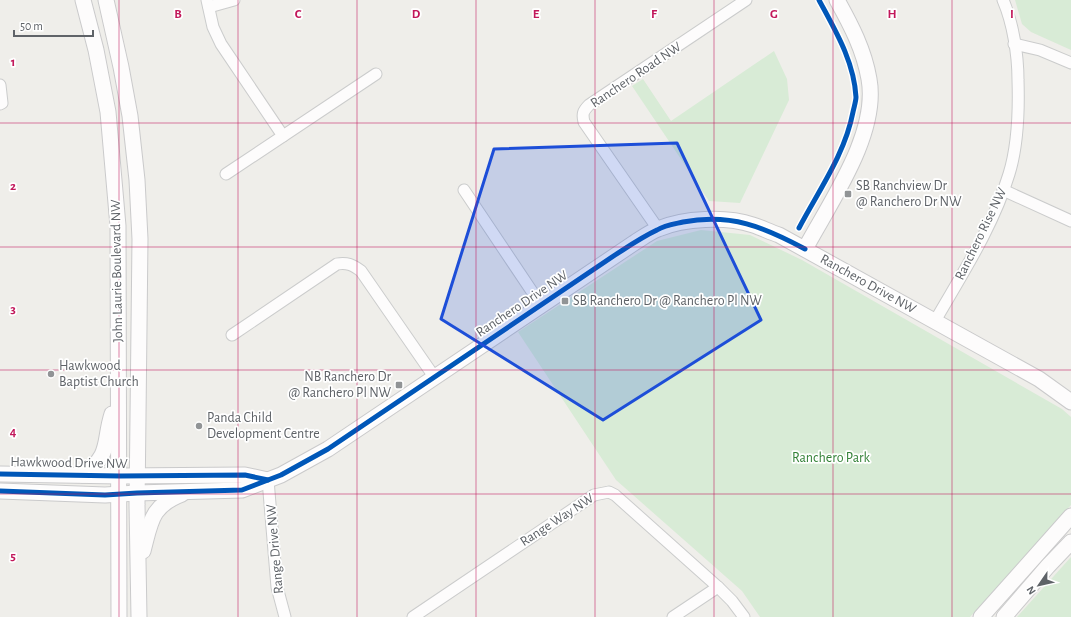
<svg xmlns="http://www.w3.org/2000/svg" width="1071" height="617" font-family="'Alegreya Sans',sans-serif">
  <rect width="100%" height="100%" fill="#efeeea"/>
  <g fill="#d8ebd6">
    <path d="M 1015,0 L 1071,0 L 1071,50 L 1031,32 L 1022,24 Z"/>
    <path d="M 774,51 L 787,79 L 789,100 L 740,203 L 709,201 L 632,86 L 643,79 L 671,121 Z"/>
    <path d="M 701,230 L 750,235 L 802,260 L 1062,409 L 1071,417 L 1071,505 L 970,617 L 760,617 L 742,591 L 616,480 L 518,332 L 657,241 Z"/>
    <path d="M 1071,557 L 1071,617 L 1017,617 Z"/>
  </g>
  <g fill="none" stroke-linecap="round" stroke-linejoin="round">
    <defs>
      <g id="street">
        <path d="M 207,0 L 213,27 L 221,44 L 283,136"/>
        <path d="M 209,7 L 234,0"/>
        <path d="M 1014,44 L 1040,50 L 1071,63"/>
        <path d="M 0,85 L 2,103 L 0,104"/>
        <path d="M 226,174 L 376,74"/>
        <path d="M 464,190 L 541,305"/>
        <path d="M 1003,190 L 1071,221"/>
        <path d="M 658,229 L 584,122 C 582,114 583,111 589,105 L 746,0"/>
        <path d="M 935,321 C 962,274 993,227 1009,174 C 1018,145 1019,111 1018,80 C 1018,55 1013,23 1003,0"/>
        <path d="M 232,335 L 337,264 C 347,262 353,265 361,271 L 435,378"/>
        <path d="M 268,480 L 277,587 L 285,617"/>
        <path d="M 413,617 L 594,495 L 609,492 L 615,495 L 718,587 L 732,601 L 744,617"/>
        <path d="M 673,617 L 718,587"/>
      </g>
      <g id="secondary">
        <path d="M 83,0 L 96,50 L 108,112 L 118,226 L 119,617"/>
        <path d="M 106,0 L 121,67 L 130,116 L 137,180 L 140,239 L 137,505 L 139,617"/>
        <path d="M 805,249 C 830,202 879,134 869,79 C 864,50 851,25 837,0"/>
        <path d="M 0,474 L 120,476 L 245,475 L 268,480"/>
        <path d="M 83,475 C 112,454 103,442 112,414"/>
        <path d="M 0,491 L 105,495 L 137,493 L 242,490 L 281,475 L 328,449 L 634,243 C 642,238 650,232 658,229 C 684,218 726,216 753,225 C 762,228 770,232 779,235 L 1039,379 L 1071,402"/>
        <path d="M 143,551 C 151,521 151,506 182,494"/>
        <path d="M 981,617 L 1071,516"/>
        <path d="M 1004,617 L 1048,566 L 1071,542"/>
      </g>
    </defs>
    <use href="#street" stroke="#cbcccc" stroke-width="13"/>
    <use href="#secondary" stroke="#cacacb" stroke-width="17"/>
    <use href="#street" stroke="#fdfcfc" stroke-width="11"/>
    <use href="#secondary" stroke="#fdfcfc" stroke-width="15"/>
    <defs>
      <g id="cycleway">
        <path d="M 799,228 C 819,190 845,154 853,112 C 854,107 856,101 856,97 C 854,61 835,30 819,0"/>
        <path d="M 0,474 L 120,476 L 245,475 L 268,480"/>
        <path d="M 0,491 L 105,495 L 137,493 L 242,490 L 281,475 L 328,449 L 615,255 C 629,246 642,237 657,230 C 665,225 674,224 683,222 C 731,213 764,227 805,249"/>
      </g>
    </defs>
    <use href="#cycleway" stroke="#fff" stroke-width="8"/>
    <use href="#cycleway" stroke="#0057b8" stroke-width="5"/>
  </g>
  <path fill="#1d4ed8" fill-opacity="0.2" stroke="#1d4ed8" stroke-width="3" stroke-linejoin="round" d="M 677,143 L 761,320 L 603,420 L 441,319 L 494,149 Z"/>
  <path fill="none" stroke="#c2185b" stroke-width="1" stroke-opacity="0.55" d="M 119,0 L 119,617M 238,0 L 238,617M 357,0 L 357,617M 476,0 L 476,617M 595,0 L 595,617M 714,0 L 714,617M 833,0 L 833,617M 952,0 L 952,617M 0,123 L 1071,123M 0,247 L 1071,247M 0,370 L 1071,370M 0,494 L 1071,494"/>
  <g fill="#919496" stroke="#fff" stroke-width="1.5">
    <rect x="844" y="190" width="8" height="8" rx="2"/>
    <rect x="561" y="297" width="8" height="8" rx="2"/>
    <circle cx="51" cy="374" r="4"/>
    <rect x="395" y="381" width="8" height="8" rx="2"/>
    <circle cx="199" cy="426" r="4"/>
  </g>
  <g text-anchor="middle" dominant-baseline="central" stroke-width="3.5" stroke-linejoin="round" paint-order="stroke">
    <g font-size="14" fill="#5f6368" stroke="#fff">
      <text transform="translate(636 75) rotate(-34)">Ranchero Road NW</text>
      <text transform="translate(981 234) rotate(-64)">Ranchero Rise NW</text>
      <text transform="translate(117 271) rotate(-91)">John Laurie Boulevard NW</text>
      <text transform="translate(868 284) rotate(29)">Ranchero Drive NW</text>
      <text transform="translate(522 304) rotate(-34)">Ranchero Drive NW</text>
      <text transform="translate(69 463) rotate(1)">Hawkwood Drive NW</text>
      <text transform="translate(557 520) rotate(-33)">Range Way NW</text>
      <text transform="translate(275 549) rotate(-95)">Range Drive NW</text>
    </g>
    <g font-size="14" fill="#5f6368" stroke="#fff" text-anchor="start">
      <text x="856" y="186">SB Ranchview Dr<tspan x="856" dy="16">@ Ranchero Dr NW</tspan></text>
      <text x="573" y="301">SB Ranchero Dr @ Ranchero Pl NW</text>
      <text x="59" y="366">Hawkwood<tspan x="59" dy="16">Baptist Church</tspan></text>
      <text x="391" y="377" text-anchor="end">NB Ranchero Dr<tspan x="391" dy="16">@ Ranchero Pl NW</tspan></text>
      <text x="207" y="418">Panda Child<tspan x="207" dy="16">Development Centre</tspan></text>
    </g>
    <g font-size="14" fill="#348238" stroke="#fff">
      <text x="831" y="458">Ranchero Park</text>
    </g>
  </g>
  <g font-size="13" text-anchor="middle" font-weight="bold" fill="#c2185b" stroke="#fff" stroke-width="3.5" stroke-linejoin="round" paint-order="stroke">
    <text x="178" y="18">B</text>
    <text x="298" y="18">C</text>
    <text x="416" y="18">D</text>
    <text x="536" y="18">E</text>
    <text x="654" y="18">F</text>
    <text x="774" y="18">G</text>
    <text x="892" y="18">H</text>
    <text x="1012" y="18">I</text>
    <text x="13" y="66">1</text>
    <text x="13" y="190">2</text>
    <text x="13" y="313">3</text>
    <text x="13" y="436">4</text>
    <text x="13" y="560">5</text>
  </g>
  <g transform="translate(1039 585) rotate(236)" stroke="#ffffff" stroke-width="3" paint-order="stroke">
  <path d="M0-3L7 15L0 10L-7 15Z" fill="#5f6368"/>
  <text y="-6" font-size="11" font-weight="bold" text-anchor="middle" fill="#5f6368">N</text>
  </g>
  <path d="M14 30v6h79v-6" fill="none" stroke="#5f6368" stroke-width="2"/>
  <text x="20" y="30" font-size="12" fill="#5f6368" stroke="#ffffff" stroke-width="3" paint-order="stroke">50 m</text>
</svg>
